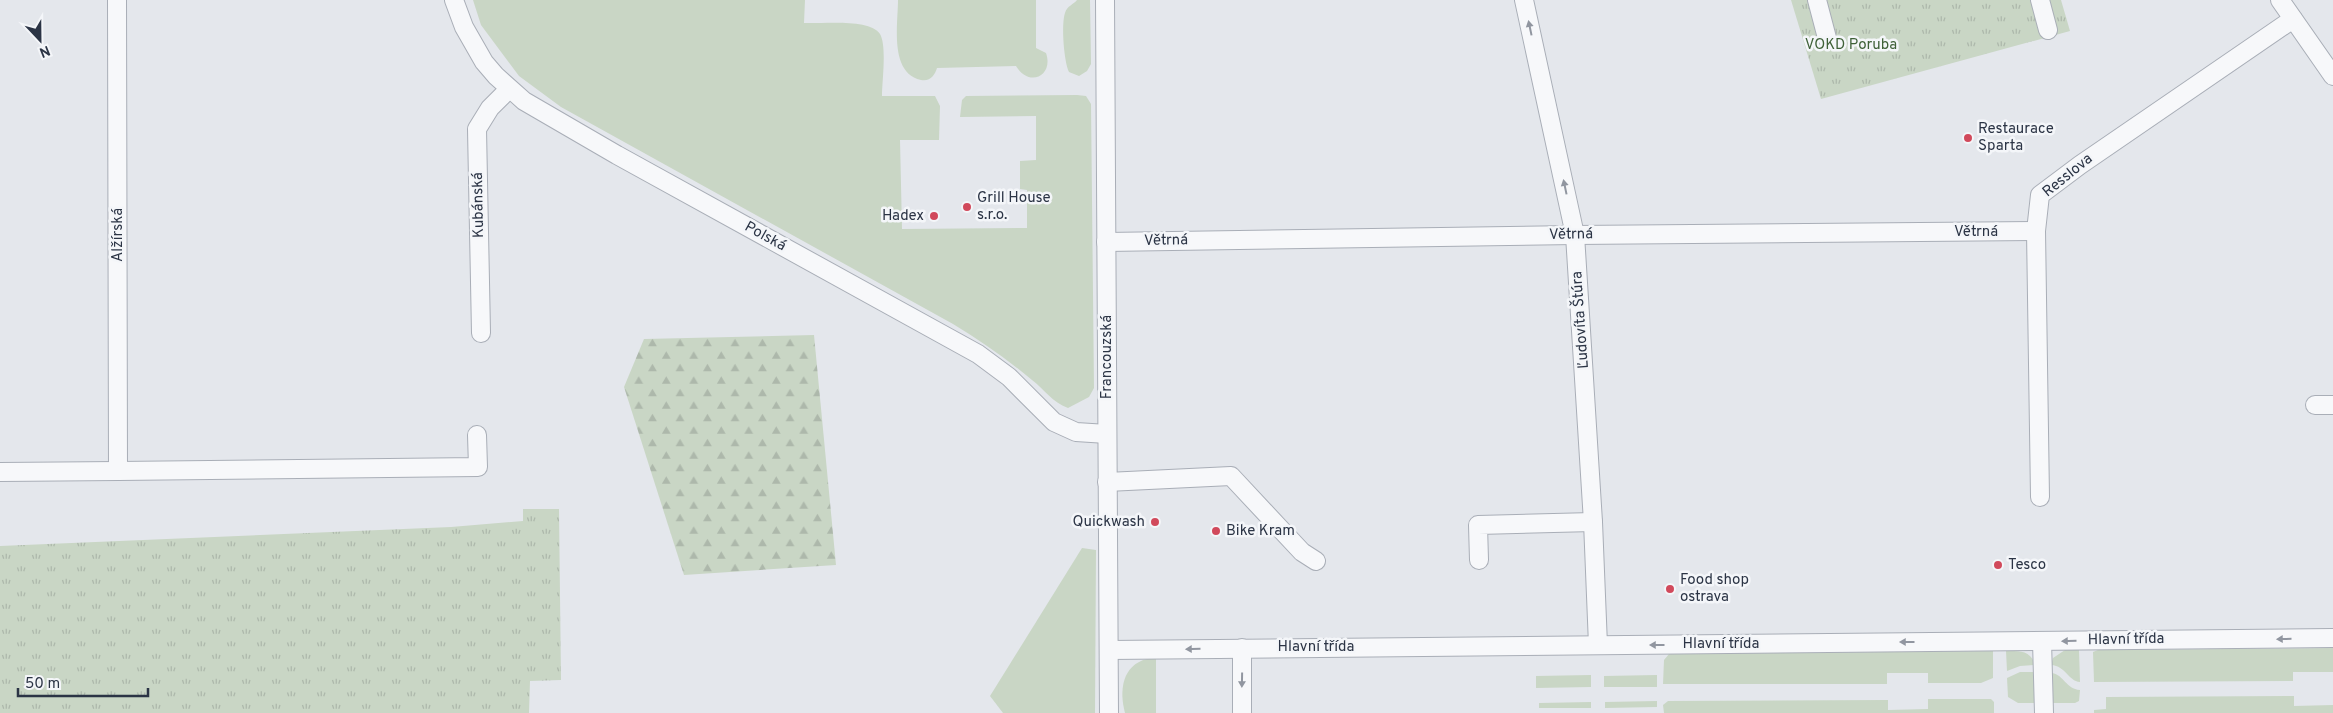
<svg xmlns="http://www.w3.org/2000/svg" width="2333" height="713" font-family="Overpass,sans-serif">
  <defs>
    <pattern id="forest-firs" width="22" height="20" patternUnits="userSpaceOnUse" patternTransform="scale(1.25)"><rect width="22" height="20" fill="#c9d6c5"/><path d="M5 1l3.5 6h-7zM16 11l3.5 6h-7z" fill="#adb8ab"/></pattern>
    <pattern id="park-tufts" width="24" height="20" patternUnits="userSpaceOnUse" patternTransform="scale(1.25)"><rect width="24" height="20" fill="#c9d6c5"/><path d="M3 7l-1-3M5 7V3M7 7l1-3M15 17l-1-3M17 17v-4M19 17l1-3" fill="none" stroke="#adb8ab"/></pattern>
  </defs>
  <rect width="100%" height="100%" fill="#e4e7ec"/>
  <g fill="#c9d6c5">
    <path d="M 473,0 L 805,0 L 804,23 C 822,24 870,18 880,34 C 887,46 882,81 882,96 L 935,96 L 940,106 L 939,140 L 900,140 L 902,229 L 1027,228 L 1027,190 L 1020,189 L 1020,161 L 1036,160 L 1036,116 L 960,117 L 962,100 L 966,96 L 1077,95 L 1086,96 L 1091,104 L 1094,388 L 1089,397 L 1068,408 C 1052,402 1045,390 1032,380 C 1007,359 981,341 953,324 L 561,107 L 519,76 L 481,25 Z"/>
    <path d="M 898,0 L 1036,0 L 1036,48 L 1046,53 C 1054,76 1029,88 1016,66 L 937,68 C 935,75 930,82 921,80 C 889,73 898,24 898,0 Z"/>
    <path d="M 1077,0 L 1090,0 L 1091,64 L 1087,71 L 1079,76 L 1069,72 C 1064,62 1061,24 1065,13 C 1067,6 1074,4 1077,0 Z"/>
    <path d="M 1082,548 L 1096,550 L 1095,713 L 1003,713 L 990,696 Z"/>
    <path d="M 2333,648 L 2333,672 L 2293,672 L 2293,681 L 2094,682 L 2093,652 L 2098,650 Z"/>
    <path d="M 2065,650 L 2079,650 L 2080,682 C 2068,681 2066,666 2051,665 L 2053,658 Z"/>
    <path d="M 1993,651 L 1993,678 L 1981,683 L 1928,683 L 1928,673 L 1887,673 L 1887,684 L 1663,684 L 1664,660 L 1669,654 Z"/>
    <path d="M 2006,651 C 2019,651 2031,650 2035,665 L 2020,666 L 2007,671 Z"/>
    <path d="M 1147,659 L 1156,659 L 1156,713 L 1125,713 C 1119,691 1122,665 1147,659 Z"/>
    <path d="M 2020,672 L 2035,672 L 2035,703 L 2018,703 L 2008,697 L 2007,678 Z"/>
    <path d="M 2052,673 C 2064,675 2066,689 2080,690 L 2079,701 L 2075,703 L 2052,703 Z"/>
    <path d="M 1591,675 L 1591,687 L 1536,688 L 1536,676 Z"/>
    <path d="M 1657,675 L 1657,687 L 1604,687 L 1604,676 Z"/>
    <path d="M 2294,696 L 2294,706 L 2333,705 L 2333,713 L 2094,713 L 2094,710 L 2106,709 L 2106,697 Z"/>
    <path d="M 1928,699 L 1991,699 L 1994,702 L 1994,713 L 1664,713 L 1663,705 L 1668,701 L 1888,700 L 1888,710 L 1928,709 Z"/>
    <path d="M 1657,701 L 1657,707 L 1605,708 L 1605,702 Z"/>
    <path d="M 1591,702 L 1591,708 L 1539,708 L 1539,703 Z"/>
  </g>
  <path fill="url(#forest-firs)" d="M 814,335 L 836,565 L 684,575 L 624,387 L 644,339 Z"/>
  <g fill="url(#park-tufts)">
    <path d="M 1791,0 L 2061,0 L 2070,31 L 1821,99 Z"/>
    <path d="M 523,509 L 559,509 L 561,680 L 530,681 L 529,713 L 0,713 L 0,546 L 451,527 L 523,521 Z"/>
  </g>
  <g fill="none" stroke-linecap="round" stroke-linejoin="round">
    <defs>
      <g id="minor">
        <path d="M 117,0 L 118,471 L 478,467 L 477,435"/>
        <path d="M 454,0 L 464,27 L 484,62 L 496,76 L 524,101 L 617,155 L 978,354 L 1009,377 L 1054,422 L 1076,432 L 1107,434"/>
        <path d="M 1105,0 L 1109,713"/>
        <path d="M 1524,0 L 1575,235 L 1593,522 L 1598,645"/>
        <path d="M 1817,0 L 1827,38"/>
        <path d="M 2040,0 L 2048,30"/>
        <path d="M 2280,0 L 2333,76"/>
        <path d="M 1106,242 L 1575,235 L 2036,231"/>
        <path d="M 481,333 L 477,129 L 490,108 L 509,89"/>
        <path d="M 2315,405 L 2333,405"/>
        <path d="M 0,472 L 118,471"/>
        <path d="M 1107,482 L 1231,476 L 1302,552 L 1316,561"/>
        <path d="M 2040,497 L 2036,231 L 2040,195 L 2080,165 L 2293,19"/>
        <path d="M 1479,560 L 1478,525 L 1593,522"/>
        <path d="M 2042,641 L 2044,713"/>
        <path d="M 1109,650 L 2333,638"/>
        <path d="M 1242,713 L 1242,648"/>
      </g>
    </defs>
    <use href="#minor" stroke="#a9aeb7" stroke-width="20"/>
    <use href="#minor" stroke="#f7f8fa" stroke-width="18"/>
  </g>
  <defs><path id="oneway-solid" d="M-6-.8H1V-3.2L6.5 0L1 3.2V.8H-6Z" transform="scale(1.25)"/></defs>
  <g fill="#9196a0">
    <use href="#oneway-solid" transform="translate(1530 28) rotate(-102)"/>
    <use href="#oneway-solid" transform="translate(1565 187) rotate(-102)"/>
    <use href="#oneway-solid" transform="translate(2284 639) rotate(179)"/>
    <use href="#oneway-solid" transform="translate(2069 641) rotate(179)"/>
    <use href="#oneway-solid" transform="translate(1907 642) rotate(180)"/>
    <use href="#oneway-solid" transform="translate(1657 645) rotate(180)"/>
    <use href="#oneway-solid" transform="translate(1193 649) rotate(179)"/>
    <use href="#oneway-solid" transform="translate(1242 680) rotate(91)"/>
  </g>
  <g fill="#d1495b" stroke="#f4f6f9" stroke-width="2">
    <circle cx="1968" cy="138" r="5"/>
    <circle cx="967" cy="207" r="5"/>
    <circle cx="934" cy="216" r="5"/>
    <circle cx="1155" cy="522" r="5"/>
    <circle cx="1216" cy="531" r="5"/>
    <circle cx="1998" cy="565" r="5"/>
    <circle cx="1670" cy="589" r="5"/>
  </g>
  <g text-anchor="middle" dominant-baseline="central" stroke-width="5" stroke-linejoin="round" paint-order="stroke">
    <g font-size="15" fill="#3f6138" stroke="#f4f6f9">
      <text x="1851" y="45">VOKD Poruba</text>
    </g>
    <g font-size="15" fill="#2b3445" stroke="#f4f6f9" text-anchor="start">
      <text x="1978" y="129">Restaurace<tspan x="1978" dy="17">Sparta</tspan></text>
      <text x="977" y="198">Grill House<tspan x="977" dy="17">s.r.o.</tspan></text>
      <text x="924" y="216" text-anchor="end">Hadex</text>
      <text x="1145" y="522" text-anchor="end">Quickwash</text>
      <text x="1226" y="531">Bike Kram</text>
      <text x="2008" y="565">Tesco</text>
      <text x="1680" y="580">Food shop<tspan x="1680" dy="17">ostrava</tspan></text>
    </g>
    <g font-size="15" fill="#2b3445" stroke="#f4f6f9">
      <text transform="translate(2068 176) rotate(-39)">Resslova</text>
      <text transform="translate(479 205) rotate(-91)">Kubánská</text>
      <text x="1976" y="232">Větrná</text>
      <text transform="translate(118 235) rotate(-90)">Alžírská</text>
      <text transform="translate(1571 235) rotate(-1)">Větrná</text>
      <text transform="translate(765 237) rotate(29)">Polská</text>
      <text transform="translate(1166 241) rotate(-1)">Větrná</text>
      <text transform="translate(1581 320) rotate(-94)">Ľudovíta Štúra</text>
      <text transform="translate(1107 357) rotate(-90)">Francouzská</text>
      <text transform="translate(2126 640) rotate(-1)">Hlavní třída</text>
      <text x="1721" y="644">Hlavní třída</text>
      <text x="1316" y="647">Hlavní třída</text>
    </g>
  </g>
  <g transform="translate(40 40) rotate(158)" stroke="#f4f6f9" stroke-width="4" paint-order="stroke">
  <path d="M0-4L9 19L0 12L-9 19Z" fill="#2b3445"/>
  <text y="-8" font-size="14" font-weight="bold" text-anchor="middle" fill="#2b3445">N</text>
  </g>
  <path d="M18 688v8h130v-8" fill="none" stroke="#2b3445" stroke-width="2.5"/>
  <text x="25" y="688" font-size="15" fill="#2b3445" stroke="#f4f6f9" stroke-width="4" paint-order="stroke">50 m</text>
</svg>
